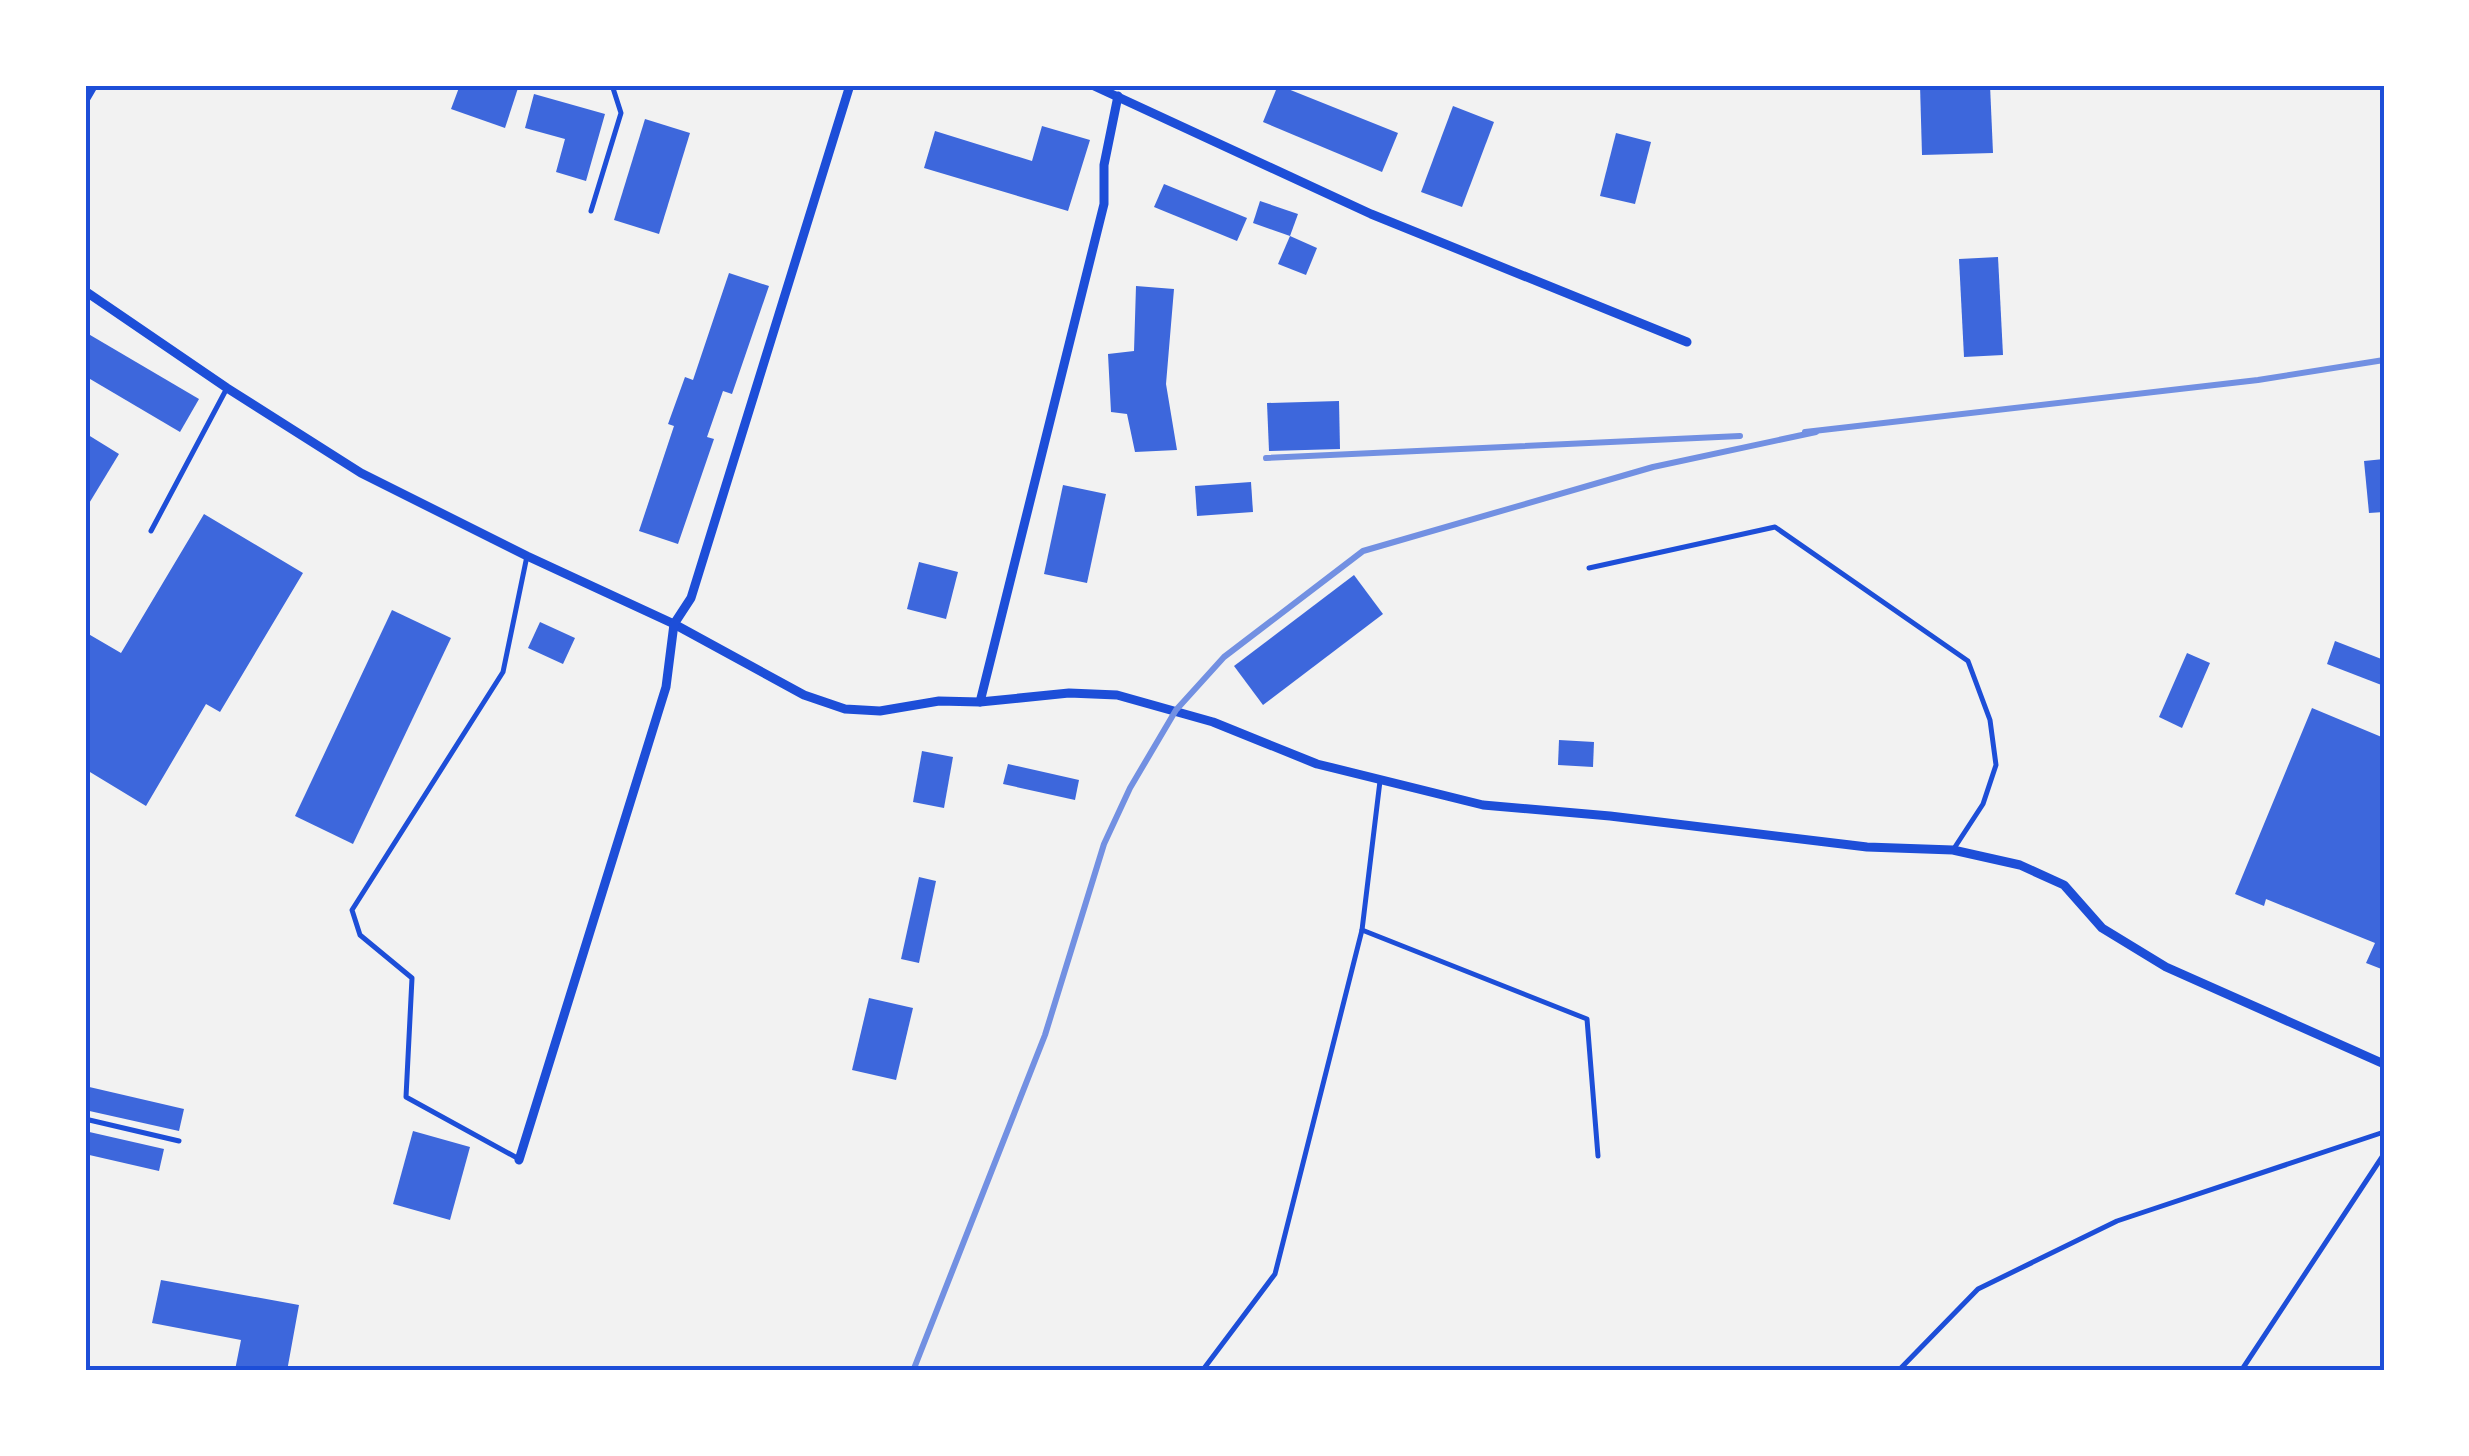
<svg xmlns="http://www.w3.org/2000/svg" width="2469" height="1456" font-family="'DM Sans',sans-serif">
  <rect width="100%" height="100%" fill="#f2f2f2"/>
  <g fill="#3d67dc">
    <path d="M 460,85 L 519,85 L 505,128 L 451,109 Z"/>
    <path d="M 1278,85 L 1398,133 L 1382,172 L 1263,122 Z"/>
    <path d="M 1920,85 L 1990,85 L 1993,153 L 1922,155 Z"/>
    <path d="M 534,94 L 605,114 L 586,181 L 556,172 L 565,139 L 525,128 Z"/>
    <path d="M 1453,106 L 1494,122 L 1462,207 L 1421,192 Z"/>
    <path d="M 645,119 L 690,133 L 659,234 L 614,220 Z"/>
    <path d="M 1042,126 L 1090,140 L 1068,211 L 924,168 L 935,131 L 1032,161 Z"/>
    <path d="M 1616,133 L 1651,142 L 1635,204 L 1600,196 Z"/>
    <path d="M 1164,184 L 1247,218 L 1237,241 L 1154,207 Z"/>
    <path d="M 1260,201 L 1298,214 L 1290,236 L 1253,223 Z"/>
    <path d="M 1290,236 L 1317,248 L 1306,275 L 1278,264 Z"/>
    <path d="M 1998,257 L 2003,355 L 1964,357 L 1959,259 Z"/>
    <path d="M 729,273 L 769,286 L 732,394 L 723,391 L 707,437 L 714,439 L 678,544 L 639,531 L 674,426 L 668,424 L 685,377 L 693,380 Z"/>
    <path d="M 1136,286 L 1174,289 L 1166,384 L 1177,450 L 1135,452 L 1127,414 L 1111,412 L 1108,354 L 1134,351 Z"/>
    <path d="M 85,332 L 199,399 L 180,432 L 85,376 Z"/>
    <path d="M 1339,401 L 1340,449 L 1269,451 L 1267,403 Z"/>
    <path d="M 85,433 L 119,454 L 85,510 Z"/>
    <path d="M 2384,459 L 2384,512 L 2369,513 L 2364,461 Z"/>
    <path d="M 1251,482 L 1253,512 L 1197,516 L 1195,486 Z"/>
    <path d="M 1063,485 L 1106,494 L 1087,583 L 1044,574 Z"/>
    <path d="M 204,514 L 303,573 L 220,712 L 206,704 L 146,806 L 85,769 L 85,632 L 121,653 Z"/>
    <path d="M 919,562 L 958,572 L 946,619 L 907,609 Z"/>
    <path d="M 1354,575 L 1383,614 L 1263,705 L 1234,666 Z"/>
    <path d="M 392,610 L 451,638 L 353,844 L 295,816 Z"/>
    <path d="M 540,622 L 575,638 L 563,664 L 528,648 Z"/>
    <path d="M 2335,641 L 2384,660 L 2384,686 L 2327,664 Z"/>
    <path d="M 2187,653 L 2210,663 L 2182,728 L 2159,717 Z"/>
    <path d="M 2312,708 L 2384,738 L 2384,970 L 2366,963 L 2375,943 L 2266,899 L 2264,906 L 2235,894 Z"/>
    <path d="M 1559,740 L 1594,742 L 1593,767 L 1558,765 Z"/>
    <path d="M 922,751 L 953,757 L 944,808 L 913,802 Z"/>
    <path d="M 1008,764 L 1079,780 L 1075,800 L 1003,784 Z"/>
    <path d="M 919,877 L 936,881 L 919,963 L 901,959 Z"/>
    <path d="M 869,998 L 913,1008 L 896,1080 L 852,1070 Z"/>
    <path d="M 85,1086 L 184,1109 L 179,1131 L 85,1110 Z"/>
    <path d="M 85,1131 L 164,1149 L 159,1171 L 85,1154 Z"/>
    <path d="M 413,1131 L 470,1147 L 450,1220 L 393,1204 Z"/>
    <path d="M 161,1280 L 299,1305 L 287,1371 L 235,1370 L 241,1340 L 152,1323 Z"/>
  </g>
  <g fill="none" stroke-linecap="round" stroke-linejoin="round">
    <g stroke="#1d4ed8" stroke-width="5">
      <path d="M 591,211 L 621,113 L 612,85"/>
      <path d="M 151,531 L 227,388"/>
      <path d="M 1589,568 L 1775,527 L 1968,661 L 1990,720 L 1996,765 L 1983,804 L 1953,850"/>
      <path d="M 1362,930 L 1587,1019 L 1598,1156"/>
      <path d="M 85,1119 L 179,1141"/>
      <path d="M 519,1159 L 406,1097 L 412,978 L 360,935 L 352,910 L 503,672 L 527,556"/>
      <path d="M 1202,1371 L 1275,1274 L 1362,930 L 1380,781"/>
      <path d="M 1898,1371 L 1978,1289 L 2117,1221 L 2384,1132"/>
      <path d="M 2241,1371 L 2384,1154"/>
    </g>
    <g stroke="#1d4ed8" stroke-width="9">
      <path d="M 1092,85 L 1371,214 L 1687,342"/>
      <path d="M 85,291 L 227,388 L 361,473 L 527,556 L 674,624 L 804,695 L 845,709 L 880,711 L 939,701 L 980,702 L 1069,693 L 1117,695 L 1213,722 L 1317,764 L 1483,805 L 1610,816 L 1867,847 L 1953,850 L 2020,865 L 2064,885 L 2102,928 L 2166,967 L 2384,1064"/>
      <path d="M 980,702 L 1104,204 L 1104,165 L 1118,96"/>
      <path d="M 519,1160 L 666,687 L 674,624 L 691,598 L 850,85"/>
    </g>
    <path stroke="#1d4ed8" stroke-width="12" d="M 85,97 L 92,85"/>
    <g stroke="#7290e2" stroke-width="6">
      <path d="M 1805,432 L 2258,380 L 2384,360"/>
      <path d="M 1266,458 L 1740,436"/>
      <path d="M 913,1371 L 1045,1035 L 1104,844 L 1130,788 L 1176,710 L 1224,657 L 1363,551 L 1653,467 L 1816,432"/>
    </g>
  </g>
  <rect width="2469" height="1456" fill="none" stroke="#ffffff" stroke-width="175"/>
  <rect x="88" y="88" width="2294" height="1280" fill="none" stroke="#1d4ed8" stroke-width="4"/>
</svg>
